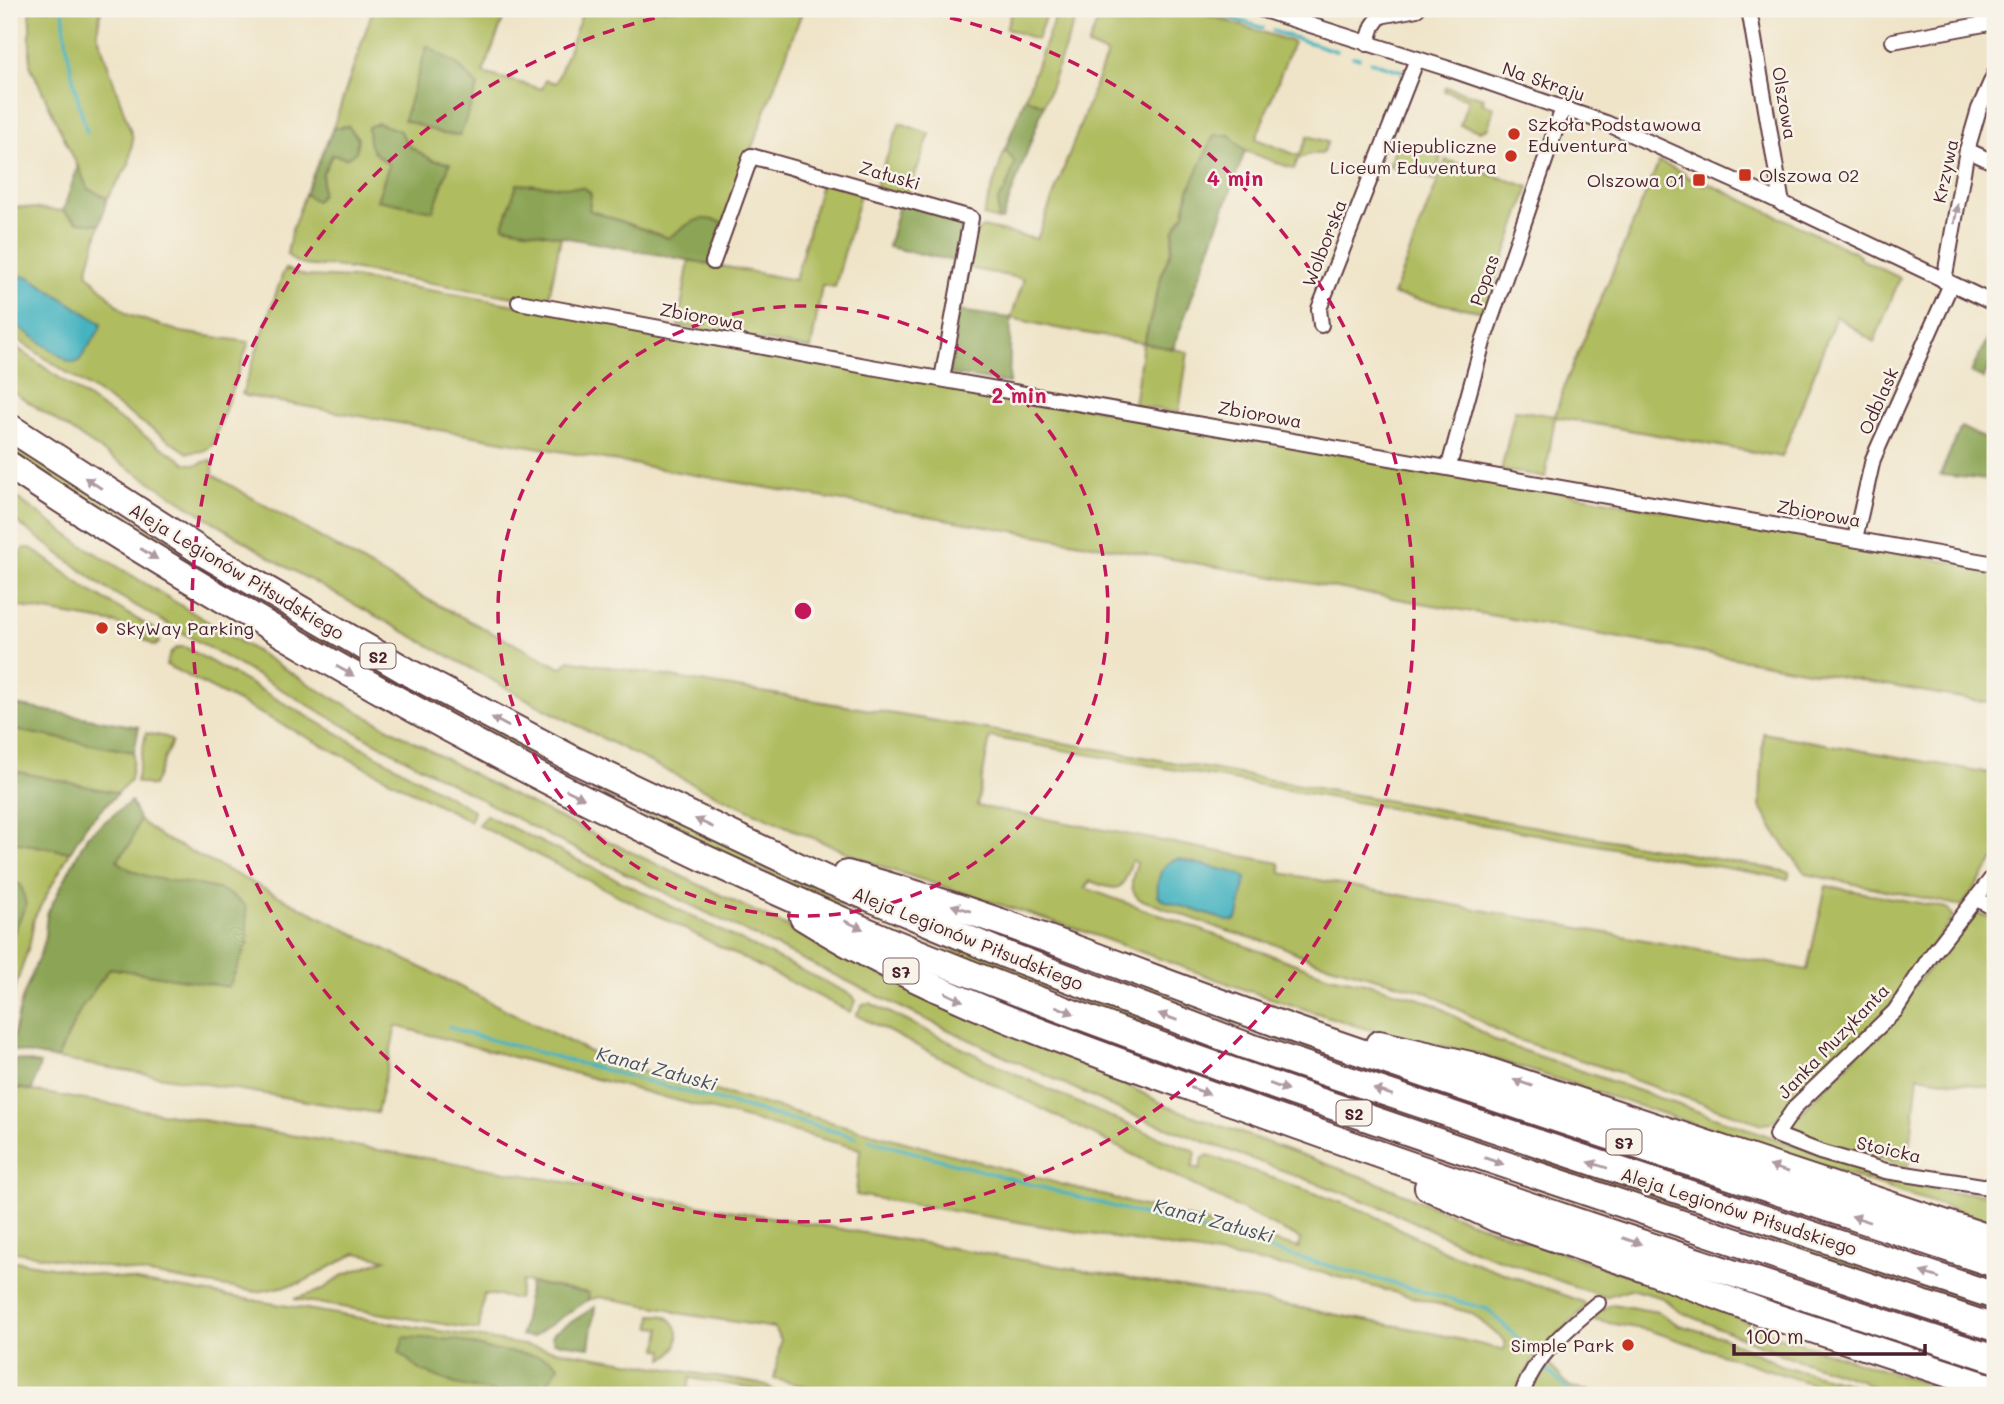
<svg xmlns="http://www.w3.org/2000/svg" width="2004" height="1404" font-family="Mali,sans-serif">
  <rect width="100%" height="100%" fill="#f7f3e8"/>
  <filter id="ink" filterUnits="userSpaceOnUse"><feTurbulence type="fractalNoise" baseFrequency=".0143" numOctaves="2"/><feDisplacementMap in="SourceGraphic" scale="14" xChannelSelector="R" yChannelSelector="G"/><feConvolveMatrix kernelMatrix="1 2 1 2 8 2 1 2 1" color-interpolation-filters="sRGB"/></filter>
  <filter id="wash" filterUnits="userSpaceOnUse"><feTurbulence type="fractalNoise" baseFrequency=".00686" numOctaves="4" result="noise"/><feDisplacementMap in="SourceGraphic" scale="28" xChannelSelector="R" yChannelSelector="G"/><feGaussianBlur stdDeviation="1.57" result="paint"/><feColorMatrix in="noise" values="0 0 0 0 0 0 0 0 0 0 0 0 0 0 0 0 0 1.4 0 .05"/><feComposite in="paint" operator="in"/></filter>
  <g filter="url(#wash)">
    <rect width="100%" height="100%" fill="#efe4c8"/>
    <g fill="#afbc5e" stroke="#7c6e44" stroke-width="2" fill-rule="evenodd">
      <path d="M 30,9 L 101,9 L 97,33 L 133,138 L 129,165 L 107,198 L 88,189 L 30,65 Z"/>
      <path d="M 373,9 L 507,9 L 483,73 L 542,89 L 546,80 L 556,83 L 584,9 L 803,9 L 724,223 L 677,232 L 669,238 L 588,210 L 591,194 L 531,184 L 504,226 L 561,236 L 548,303 L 333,266 C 316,266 298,269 287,254 L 291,233 L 305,194 L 316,201 L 321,196 L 323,173 L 332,155 L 347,158 L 348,126 L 333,128 ZM 378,123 L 400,131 L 409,146 L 433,160 L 378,200 L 389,165 Z"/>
      <path d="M 1013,9 L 1048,9 L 1037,40 L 1006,28 Z"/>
      <path d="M 1058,9 L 1079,9 L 1044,105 L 1025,98 Z"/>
      <path d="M 1102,9 L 1189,9 L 1293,42 L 1256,139 L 1299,156 L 1308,136 L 1328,142 L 1322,154 L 1310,154 L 1298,159 L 1294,169 L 1245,151 L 1229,135 L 1189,190 L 1184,214 L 1174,229 L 1171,252 L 1163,270 L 1144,343 L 1188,352 L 1179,413 L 1134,405 L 1143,343 L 1056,328 L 1011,318 L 1024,279 L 963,267 C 968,254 970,234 983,227 L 1037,239 L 1107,54 L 1088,46 Z"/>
      <path d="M 1446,87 L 1484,98 L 1482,103 L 1494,107 L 1488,128 L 1480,131 L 1460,125 L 1468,99 L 1444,91 Z"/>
      <path d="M 900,123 L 930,134 L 907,196 L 875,187 Z"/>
      <path d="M 1397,142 L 1442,156 L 1434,180 L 1389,166 Z"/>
      <path d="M 1005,149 L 1015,163 L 1005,191 L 998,200 L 998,220 L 983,216 Z"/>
      <path d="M 1446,160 L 1529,187 L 1485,312 L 1393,295 Z"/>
      <path d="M 1659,162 L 1685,173 L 1685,176 L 1705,185 L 1707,183 L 1860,255 L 1859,258 L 1900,278 L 1874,342 L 1836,316 L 1782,457 L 1555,417 L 1545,478 L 1523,473 L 1501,471 L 1515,410 L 1555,416 L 1565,384 Z"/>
      <path d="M 822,180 L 861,191 L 835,287 L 822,285 L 811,349 L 678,326 L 689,260 L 795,280 Z"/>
      <path d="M 9,206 L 63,211 L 78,222 L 100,224 L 87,273 L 126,314 L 181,332 L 249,342 L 212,446 L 203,451 L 188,453 L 9,334 Z"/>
      <path d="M 286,269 L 306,276 L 353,278 L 465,296 L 1995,570 L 1995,704 L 246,396 L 242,394 L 283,273 Z"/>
      <path d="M 9,342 L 96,404 L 186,463 L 196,465 L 210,460 L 213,464 L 213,475 L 419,595 L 561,668 L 569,660 L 991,730 L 1790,872 L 1788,879 L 990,737 L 977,806 L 1280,863 L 1281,873 L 1807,970 L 1826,886 L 1947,908 L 1953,917 L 1881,1019 L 1777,1118 L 1770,1123 L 1762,1124 L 1628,1078 L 1621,1073 L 1509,1037 L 1427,992 L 1312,960 L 1281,946 L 1227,931 L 1139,899 C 1127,888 1133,876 1137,863 L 1132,860 C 1122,891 1122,893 1090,881 L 1085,888 L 1329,976 L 1371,984 L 1423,1000 L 1436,1005 L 1498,1042 L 1852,1165 L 1866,1175 L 1883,1179 L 1949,1192 L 1995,1194 L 1995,1223 L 1551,1077 L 1478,1054 L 1363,1028 L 1246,990 L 1080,930 L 885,868 L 796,831 L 699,787 L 543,708 L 279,563 L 111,457 L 9,389 Z"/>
      <path d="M 9,441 L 809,884 L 1995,1308 L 1995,1316 L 1274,1074 L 1062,996 L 806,891 L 599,793 L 315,642 L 70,491 L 9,450 Z"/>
      <path d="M 9,492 L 79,543 L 324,693 L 510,794 L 798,932 L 923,995 L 1085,1063 L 1169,1107 L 1371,1180 L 1466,1220 L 1701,1300 L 1772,1334 L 1960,1395 L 1896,1395 L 1865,1384 L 1863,1381 L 1781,1354 L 1678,1311 L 1663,1298 L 1630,1289 L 1604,1297 L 1474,1250 L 1389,1210 L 1125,1112 L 925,1019 L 549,836 L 343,725 L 105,588 L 9,516 Z"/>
      <path d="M 9,531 L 17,539 L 12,550 L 19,555 L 24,548 L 31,548 L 87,589 L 155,630 L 159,643 L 155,646 L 116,623 L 9,605 Z"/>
      <path d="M 179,647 L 185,647 L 473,810 L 470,821 L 166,665 C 169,657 170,650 179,647 Z"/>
      <path d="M 9,729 L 134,752 L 130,780 L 118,793 L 9,770 Z"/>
      <path d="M 146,733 L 166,737 L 172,741 L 153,786 L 136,782 Z"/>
      <path d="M 1763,733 L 1995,774 L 1995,859 L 1962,906 L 1806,874 L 1778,837 L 1760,806 Z"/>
      <path d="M 486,815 L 852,995 L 856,1001 L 850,1012 L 478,825 Z"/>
      <path d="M 139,820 L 163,838 L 612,1063 L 1299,1248 L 1300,1239 L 856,1015 L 863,1004 L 870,1003 C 977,1055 1082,1109 1193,1150 L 1196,1153 L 1192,1167 L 1200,1169 L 1202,1159 L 1208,1155 L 1367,1212 L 1446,1252 L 1583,1302 L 1586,1306 L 1531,1364 L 1513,1395 L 842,1395 L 774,1379 L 781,1340 L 774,1328 L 677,1313 L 669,1309 L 600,1297 L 588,1300 L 589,1293 L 522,1281 L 518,1299 L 484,1294 L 479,1330 L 294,1299 L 322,1290 L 343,1275 L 386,1259 L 356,1253 L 301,1283 L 257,1292 L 9,1251 L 9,1087 L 1268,1302 L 1424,1331 L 1504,1350 L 1505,1341 L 1471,1313 L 1319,1272 L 856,1195 L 860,1149 L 396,1026 L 377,1113 L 57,1059 L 81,1008 L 110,968 L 229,987 L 224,891 C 194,885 139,881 117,861 L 130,844 Z"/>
      <path d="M 9,841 L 70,852 L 34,918 L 30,943 L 9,1006 L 9,939 L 12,939 L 21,886 L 9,881 Z"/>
      <path d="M 1975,914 L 1995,918 L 1995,1088 L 1918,1076 L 1908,1167 L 1875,1156 L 1859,1160 L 1799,1140 L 1793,1127 L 1794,1120 L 1847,1065 Z"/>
      <path d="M 954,917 L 1995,1273 L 1995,1280 C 1646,1165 1295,1055 954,917 Z"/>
      <path d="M 9,1260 L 767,1385 L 776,1392 L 690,1378 L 687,1395 L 9,1395 Z"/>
      <path d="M 1612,1304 L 1658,1312 L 1679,1325 L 1722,1337 L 1783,1366 L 1844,1382 L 1881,1395 L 1845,1395 L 1648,1330 L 1587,1319 Z"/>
      <path d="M 652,1315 C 656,1315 661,1315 664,1316 C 684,1324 682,1350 663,1359 L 664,1350 L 658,1349 L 661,1328 L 651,1327 Z"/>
      <path d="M 1546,1361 L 1571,1388 L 1616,1395 L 1529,1395 Z"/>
    </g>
    <g fill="#8ba455" stroke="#6a6240" stroke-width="2">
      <path d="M 427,46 L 458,65 L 478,86 L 460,135 L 443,134 L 404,120 Z"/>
      <path d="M 1025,98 L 1044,105 L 1002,220 L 998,220 L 998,200 L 1005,191 L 1015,163 L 1005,149 Z"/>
      <path d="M 378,123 L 400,131 L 409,146 L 432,160 L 450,163 L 433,211 L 377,200 L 389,165 C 371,151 368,150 368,127 Z"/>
      <path d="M 348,126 L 358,138 L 356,152 L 347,158 L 332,155 L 323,173 L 321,196 L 316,201 L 305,194 L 333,128 Z"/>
      <path d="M 1214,135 L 1229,135 L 1245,151 L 1173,349 L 1144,343 L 1163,270 L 1171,252 L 1174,229 L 1184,214 L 1189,190 Z"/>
      <path d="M 78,166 L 88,189 L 107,198 L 100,224 L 78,222 L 63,211 Z"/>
      <path d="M 517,184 L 585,188 L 591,194 L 589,210 L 668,238 C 691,223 695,213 724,223 L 710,264 L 503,226 Z"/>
      <path d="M 900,201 L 964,219 L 954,261 L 888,247 Z"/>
      <path d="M 958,311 L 1011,318 L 1009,383 L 949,374 Z"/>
      <path d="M 1995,324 L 1995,361 L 1993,360 L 1983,379 L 1971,372 Z"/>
      <path d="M 1961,427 L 1995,444 L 1995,481 L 1940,475 Z"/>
      <path d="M 9,704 L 139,727 L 134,752 L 9,729 Z"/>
      <path d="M 9,770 L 118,793 L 87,824 L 70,852 L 9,841 Z"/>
      <path d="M 131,801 L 139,820 L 130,844 L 117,860 C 141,885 192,879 223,891 C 231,894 239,901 246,906 L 248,942 L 229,987 L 110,968 L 81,1008 L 57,1059 L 10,1050 L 22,999 L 44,944 L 47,914 L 87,836 Z"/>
      <path d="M 9,881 L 21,885 L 26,905 L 11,939 L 9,939 Z"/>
      <path d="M 9,1058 L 40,1064 L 32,1090 L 9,1087 Z"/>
      <path d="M 530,1283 L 589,1293 L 588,1300 L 532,1337 L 521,1336 Z"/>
      <path d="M 595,1307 L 589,1347 L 554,1342 L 552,1336 L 554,1333 Z"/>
      <path d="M 404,1337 L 457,1340 L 488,1349 L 539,1356 L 550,1359 L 559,1366 L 543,1389 L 499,1393 L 455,1384 L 420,1370 L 399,1352 Z"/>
    </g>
    <g fill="#45b3c0" stroke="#486976" stroke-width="2">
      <path d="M 20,276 L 29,277 L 101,323 L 100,329 L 79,361 L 74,363 L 68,361 L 9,320 L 9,292 Z"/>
      <path d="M 1178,859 L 1241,874 L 1246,878 L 1238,917 L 1234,921 L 1228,921 L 1163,900 L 1158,896 C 1156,880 1161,862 1178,859 Z"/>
    </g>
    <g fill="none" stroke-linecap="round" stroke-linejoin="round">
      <g stroke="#45b3c0" stroke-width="3.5">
        <path d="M 63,9 C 66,54 75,90 87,133"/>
        <path d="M 1202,9 L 1263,28"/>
        <path d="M 1273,31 L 1336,51"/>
        <path d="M 1353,57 L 1359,58"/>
        <path d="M 1371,62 L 1402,71"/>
        <path d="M 449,1026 L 462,1032 L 856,1137"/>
        <path d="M 869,1140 L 1487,1309 L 1536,1355"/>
        <path d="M 1542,1365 L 1573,1395"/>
      </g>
    </g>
  </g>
  <g filter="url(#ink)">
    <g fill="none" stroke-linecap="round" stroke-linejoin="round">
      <defs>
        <g id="minor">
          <path d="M 1260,9 L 1446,68 L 1606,123 L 1744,185 L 1995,304"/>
          <path d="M 1749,9 L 1782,204"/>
          <path d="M 1893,41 L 1995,22"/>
          <path d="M 1367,44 L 1373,26 L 1380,16 L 1417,9"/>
          <path d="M 1967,150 L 1995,163"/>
          <path d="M 713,262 L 751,156 L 971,218 L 942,379"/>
          <path d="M 1944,281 L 1967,150 L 1979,109 L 1995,73"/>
          <path d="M 519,302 L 871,367 L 1995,564"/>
          <path d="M 1321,325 L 1319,309 L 1417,59"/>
          <path d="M 1449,466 L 1483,342 L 1563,108"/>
          <path d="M 1855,539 L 1873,459 L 1951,284"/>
          <path d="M 1995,874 L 1930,957 L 1895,1011 L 1796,1106 L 1776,1135 L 1820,1152 L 1886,1171 L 1995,1188"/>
          <path d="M 1977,899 L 1995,909"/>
          <path d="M 1522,1395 C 1533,1357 1568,1328 1598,1303"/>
        </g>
        <g id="motorway">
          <path d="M 9,427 L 207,555 L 410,673 L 574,760 L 823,878 L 1004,954 L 1247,1046 L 1995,1296"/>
          <path d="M 9,465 C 87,518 169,567 250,615 C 456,738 671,849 892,942 C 1077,1019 1267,1084 1456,1148 C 1636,1209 1815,1269 1995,1328"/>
          <path d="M 847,874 C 1002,916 1150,979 1302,1032 C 1532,1112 1764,1186 1995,1264"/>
          <path d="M 803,917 C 939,1002 1092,1052 1243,1106 C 1492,1196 1744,1277 1995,1359"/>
          <path d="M 1379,1044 L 1470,1065 L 1995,1240"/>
          <path d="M 1428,1187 L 1495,1218 L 1640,1267 L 1769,1315 L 1995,1389"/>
        </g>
      </defs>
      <use href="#minor" stroke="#633d43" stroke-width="18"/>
      <use href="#motorway" stroke="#633d43" stroke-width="30"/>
      <use href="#minor" stroke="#fff" stroke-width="14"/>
      <use href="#motorway" stroke="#fff" stroke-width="26"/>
    </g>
    <defs><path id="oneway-solid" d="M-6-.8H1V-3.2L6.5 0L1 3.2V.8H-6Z" transform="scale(1.75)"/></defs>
    <g fill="#ae9aa0">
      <use href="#oneway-solid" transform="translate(1956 214) rotate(-80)"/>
      <use href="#oneway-solid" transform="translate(93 483) rotate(-147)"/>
      <use href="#oneway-solid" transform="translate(149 554) rotate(32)"/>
      <use href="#oneway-solid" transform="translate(345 671) rotate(29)"/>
      <use href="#oneway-solid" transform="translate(500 722) rotate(-152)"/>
      <use href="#oneway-solid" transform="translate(575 794) rotate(26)"/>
      <use href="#oneway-solid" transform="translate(704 823) rotate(-155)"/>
      <use href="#oneway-solid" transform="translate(961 908) rotate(-162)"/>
      <use href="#oneway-solid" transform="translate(854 925) rotate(24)"/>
      <use href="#oneway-solid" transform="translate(954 997) rotate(25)"/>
      <use href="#oneway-solid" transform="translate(1065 1010) rotate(22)"/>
      <use href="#oneway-solid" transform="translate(1168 1017) rotate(-160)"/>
      <use href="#oneway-solid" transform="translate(1523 1083) rotate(-161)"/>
      <use href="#oneway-solid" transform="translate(1279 1087) rotate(20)"/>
      <use href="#oneway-solid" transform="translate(1200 1091) rotate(20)"/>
      <use href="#oneway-solid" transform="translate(1383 1092) rotate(-161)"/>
      <use href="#oneway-solid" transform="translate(1494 1161) rotate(19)"/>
      <use href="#oneway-solid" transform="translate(1598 1165) rotate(-162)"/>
      <use href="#oneway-solid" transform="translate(1779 1169) rotate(-162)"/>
      <use href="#oneway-solid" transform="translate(1861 1219) rotate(-162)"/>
      <use href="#oneway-solid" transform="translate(1632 1241) rotate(19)"/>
      <use href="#oneway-solid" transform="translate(1930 1275) rotate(-162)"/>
    </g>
  </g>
  <g fill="none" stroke="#c2185b" stroke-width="3.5" stroke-dasharray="12 9">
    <circle cx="803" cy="611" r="305"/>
    <path d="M909 9A611 611 0 1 1 697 9"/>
  </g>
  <g fill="#c8321e" stroke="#f7f3e8" stroke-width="2.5">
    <circle cx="1514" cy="134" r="7"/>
    <circle cx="1511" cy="156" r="7"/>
    <rect x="1738" y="168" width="14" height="14" rx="3.5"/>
    <rect x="1692" y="173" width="14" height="14" rx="3.5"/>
    <circle cx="102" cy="628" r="7"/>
    <circle cx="1628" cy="1345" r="7"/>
  </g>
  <g text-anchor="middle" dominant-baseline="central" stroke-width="5" stroke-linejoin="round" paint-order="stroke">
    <g fill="#f7f3e8" stroke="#7e5f64" stroke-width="2">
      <rect x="360.5" y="643.5" width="35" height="25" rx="5"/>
      <rect x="883.5" y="958.5" width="35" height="25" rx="5"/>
      <rect x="1336.5" y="1100.5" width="35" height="25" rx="5"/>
      <rect x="1606.5" y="1129.5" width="35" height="25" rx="5"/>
    </g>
    <g font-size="16" font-weight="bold" fill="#4a1f2b">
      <text x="378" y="656">S2</text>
      <text x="901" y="971">S7</text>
      <text x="1354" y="1113">S2</text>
      <text x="1624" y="1142">S7</text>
    </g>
    <g font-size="18" fill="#4a1f2b" stroke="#f7f3e8">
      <text transform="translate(1544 81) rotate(19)">Na Skraju</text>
      <text transform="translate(1785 103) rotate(80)">Olszowa</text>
      <text transform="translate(1945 171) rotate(-78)">Krzywa</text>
      <text transform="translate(890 175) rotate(16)">Załuski</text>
      <text transform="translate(1324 243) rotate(-69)">Wolborska</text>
      <text transform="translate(1484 280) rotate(-70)">Popas</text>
      <text transform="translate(702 316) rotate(10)">Zbiorowa</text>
      <text transform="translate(1878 401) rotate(-66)">Odblask</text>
      <text transform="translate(1260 414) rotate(10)">Zbiorowa</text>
      <text transform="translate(1819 513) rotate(10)">Zbiorowa</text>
      <text transform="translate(237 571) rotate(31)">Aleja Legionów Piłsudskiego</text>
      <text transform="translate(968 938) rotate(22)">Aleja Legionów Piłsudskiego</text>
      <text transform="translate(1833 1041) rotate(-46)">Janka Muzykanta</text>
      <text transform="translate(1889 1149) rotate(13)">Stoicka</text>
      <text transform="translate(1739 1211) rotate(18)">Aleja Legionów Piłsudskiego</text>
    </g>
    <g font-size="18" fill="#4a1f2b" stroke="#f7f3e8" text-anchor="start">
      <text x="1528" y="124">Szkoła Podstawowa<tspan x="1528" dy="21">Eduventura</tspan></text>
      <text x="1497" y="146" text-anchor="end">Niepubliczne<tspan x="1497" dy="21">Liceum Eduventura</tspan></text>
      <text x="1759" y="175">Olszowa 02</text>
      <text x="1685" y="180" text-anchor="end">Olszowa 01</text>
      <text x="116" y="628">SkyWay Parking</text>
      <text x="1614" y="1345" text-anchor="end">Simple Park</text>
    </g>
    <g font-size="19" font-style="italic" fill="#48535f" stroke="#f7f3e8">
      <text transform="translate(657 1068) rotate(15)">Kanał Załuski</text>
      <text transform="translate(1214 1220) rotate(15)">Kanał Załuski</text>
    </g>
  </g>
  <circle cx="803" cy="611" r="10" fill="#c2185b" stroke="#f7f3e8" stroke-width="3.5"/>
  <g font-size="21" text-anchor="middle" font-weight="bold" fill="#c2185b" stroke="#f7f3e8" stroke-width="5" stroke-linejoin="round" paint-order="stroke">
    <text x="1235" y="186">4 min</text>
    <text x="1019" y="403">2 min</text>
  </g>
  <rect width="2004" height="1404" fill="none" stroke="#f7f3e8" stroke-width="35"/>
  <path d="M1734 1344v10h191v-10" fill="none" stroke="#4a1f2b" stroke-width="3.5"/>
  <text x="1745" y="1344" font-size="21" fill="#4a1f2b" stroke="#f7f3e8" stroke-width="5" paint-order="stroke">100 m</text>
</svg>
